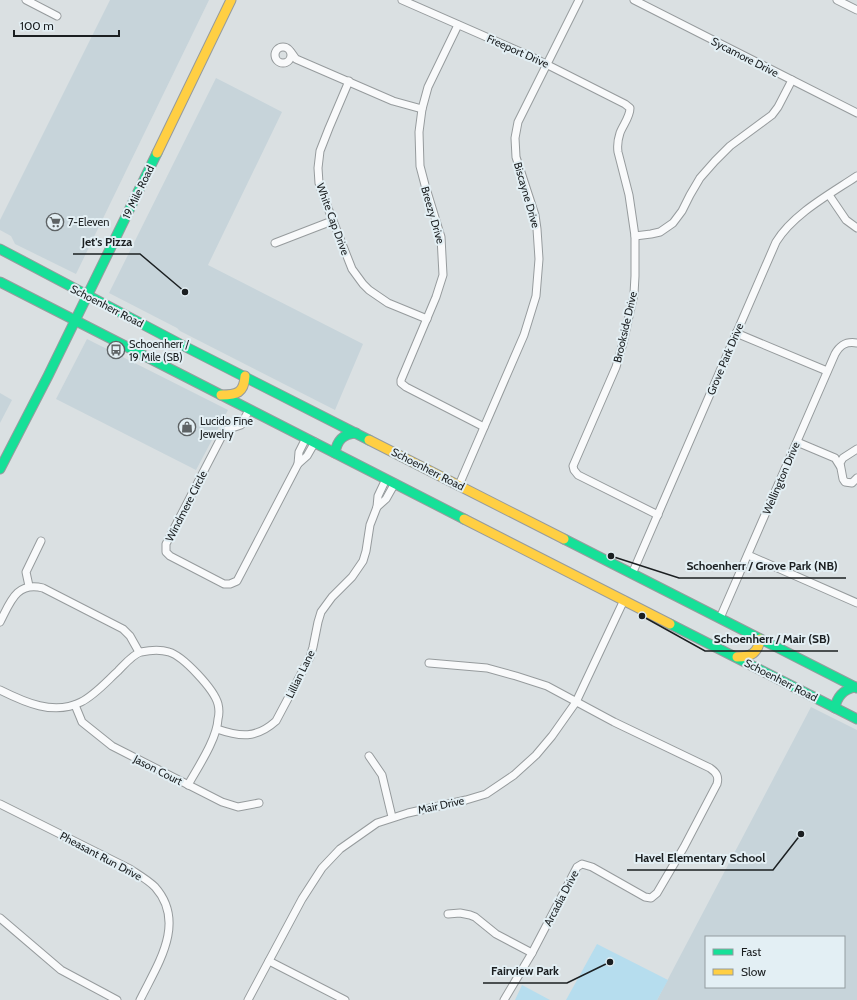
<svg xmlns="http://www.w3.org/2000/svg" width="857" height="1000" font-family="Cabin,sans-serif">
  <rect width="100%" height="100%" fill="#dae0e2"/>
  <g fill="#c7d4da" fill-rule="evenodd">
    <path d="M 110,0 L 209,0 L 76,274 L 15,244 L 11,236 L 0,230 L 0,220 Z"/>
    <path d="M 216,78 L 282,112 L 208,265 L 363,344 L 335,410 L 180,331 L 177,328 L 109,293 Z"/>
    <path d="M 87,339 L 228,410 L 196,470 L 56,399 Z"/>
    <path d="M 0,393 L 12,400 L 0,423 Z"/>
    <path d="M 811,707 L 857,730 L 857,1000 L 657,1000 ZM 706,937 L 844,937 L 844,987 L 706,987 Z"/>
  </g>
  <g fill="#b6ddee">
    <path d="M 597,944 L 668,980 L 657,1000 L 566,1000 Z"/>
    <path d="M 522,985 L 550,1000 L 515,1000 Z"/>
  </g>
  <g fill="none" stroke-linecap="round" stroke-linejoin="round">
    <defs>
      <g id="street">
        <path d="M 26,0 L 57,16"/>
        <path d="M 402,0 L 532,57 L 625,104 L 630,108 C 630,117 623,125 620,133 C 618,139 617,145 618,152 L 629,195 L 635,236 L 635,276 L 634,294 L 623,343 L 616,367 L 573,466 L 574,470 L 578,475 L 658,515"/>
        <path d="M 634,0 L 857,113"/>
        <path d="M 837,0 L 857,10"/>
        <path d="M 458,25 L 428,87 L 422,109 L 419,132 L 420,166 L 425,185 L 441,237 L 443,275 L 436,297 L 401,380 L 401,383 L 406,387 L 484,427"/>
        <circle cx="283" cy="55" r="8"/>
        <path d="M 291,52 L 296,59 L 393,101 L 422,109"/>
        <path d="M 349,81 L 329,128 L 320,151 L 318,168 L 319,183 L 324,198 L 352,269 L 363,284 L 369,290 L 388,303 L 427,319"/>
        <path d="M 829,195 L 846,220 L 857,228"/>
        <path d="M 635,236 L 651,234 L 660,232 L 673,223 L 682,211 L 690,195 L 700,178 L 715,161 L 730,146 L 772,115 L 778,107 L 792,80"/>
        <path d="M 275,243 L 332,221"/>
        <path d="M 736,333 L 827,371"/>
        <path d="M 249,410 L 241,425 L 226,430 L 224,432 L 166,544 L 166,552 L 170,556 L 224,584 L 230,584 L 237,581 L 298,464"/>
        <path d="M 306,438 L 299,452 L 298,464 L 307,456 L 315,442"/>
        <path d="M 797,442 L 835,458 L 840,466"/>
        <path d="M 857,449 L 843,458 L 840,463 L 843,479 L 845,482 L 852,483 L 857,478"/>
        <path d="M 459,485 L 524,335 L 536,296 L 539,259 L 537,229 L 535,215 L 516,157 L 515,138 L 518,122 L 579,0"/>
        <path d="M 377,507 L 386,499 L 395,483"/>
        <path d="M 748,555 L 857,603"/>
        <path d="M 632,574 L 776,242 C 793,214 830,194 857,176"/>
        <path d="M 29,586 L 26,572 L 41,541"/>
        <path d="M 720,618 L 835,354 C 840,345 846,341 857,343"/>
        <path d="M 0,622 C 10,603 16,581 43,588 L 123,629 L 130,636 L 139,652"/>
        <path d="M 429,663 L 487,668 L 516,676 L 547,686 L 614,722 L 710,768 C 717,773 719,777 717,784 L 684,847 L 657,893 L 651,898 L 645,897 L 592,867 L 582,864 L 577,867 L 532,953 L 504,1000"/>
        <path d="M 0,690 C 24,702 54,716 81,702 C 95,695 107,681 118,671 C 124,665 133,654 141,652 C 150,650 160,649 169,652 C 183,656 214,689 218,704 C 219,708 219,715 218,719 C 217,739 198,767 188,785"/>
        <path d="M 75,705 L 82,722 L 112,746 L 222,802 L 238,807 L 259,803"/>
        <path d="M 217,729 C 240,737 256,739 276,721 L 310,657 L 313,647 L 318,622 L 321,612 L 332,597 L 352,577 L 363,561 L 366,551 L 370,525 L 377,507 L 378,496 L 386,479"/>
        <path d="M 369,756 L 382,775 L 392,817"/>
        <path d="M 0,804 L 130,869 C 139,875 148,880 155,887 C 187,923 157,965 140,1000"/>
        <path d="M 448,914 L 460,913 L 470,915 L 475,917 L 496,934 L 532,953"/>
        <path d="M 0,918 L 61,970 L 117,1000"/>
        <path d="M 269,961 L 345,1000"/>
        <path d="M 248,1000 L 302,899 L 322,868 L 340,849 L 377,823 L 408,813 L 466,800 L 486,794 L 514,775 L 536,755 L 552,736 L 576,702 L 624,600"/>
      </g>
      <g id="fast">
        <path d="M 0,249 L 180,344 L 369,440"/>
        <path d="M 0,282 L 464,519"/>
        <path d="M 335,453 C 337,440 343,434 356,433"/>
        <path d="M 0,469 L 48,376 L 157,153"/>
        <path d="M 564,539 L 857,688"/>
        <path d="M 670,624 L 857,719"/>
        <path d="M 835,708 C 837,696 843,690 855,687"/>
      </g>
      <g id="slow">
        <path d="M 157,153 L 231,0"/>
        <path d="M 221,395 C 237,395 244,393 245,376"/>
        <path d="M 369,440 L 564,539"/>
        <path d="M 464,519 L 670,624"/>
        <path d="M 737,657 C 751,657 758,653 760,639"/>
      </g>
    </defs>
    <use href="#street" stroke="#969b9d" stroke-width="9"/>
    <use href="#fast" stroke="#969b9d" stroke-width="11"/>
    <use href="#slow" stroke="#969b9d" stroke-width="11"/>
    <use href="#street" stroke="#f9fafb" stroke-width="7"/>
    <use href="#fast" stroke="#16e098" stroke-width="9"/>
    <use href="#slow" stroke="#ffcf43" stroke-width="9"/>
  </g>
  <defs>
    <symbol id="supermarket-ring" viewBox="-11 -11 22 22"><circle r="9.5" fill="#e3eff4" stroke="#5e6365" stroke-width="1.5"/><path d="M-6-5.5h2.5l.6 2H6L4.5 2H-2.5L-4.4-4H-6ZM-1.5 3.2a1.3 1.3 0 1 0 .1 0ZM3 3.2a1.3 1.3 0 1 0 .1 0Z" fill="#5e6365"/></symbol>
    <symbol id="bus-ring" viewBox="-11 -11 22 22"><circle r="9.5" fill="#e3eff4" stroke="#5e6365" stroke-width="1.5"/><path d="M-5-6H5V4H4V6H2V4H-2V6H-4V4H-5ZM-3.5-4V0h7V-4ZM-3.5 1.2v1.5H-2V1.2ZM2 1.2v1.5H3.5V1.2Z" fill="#5e6365"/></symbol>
    <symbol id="shop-ring" viewBox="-11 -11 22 22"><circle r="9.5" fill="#e3eff4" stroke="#5e6365" stroke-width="1.5"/><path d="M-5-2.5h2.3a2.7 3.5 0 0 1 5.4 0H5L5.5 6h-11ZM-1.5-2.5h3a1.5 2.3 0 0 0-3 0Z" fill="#5e6365"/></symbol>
  </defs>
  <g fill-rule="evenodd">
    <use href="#supermarket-ring" x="45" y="212" width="20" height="20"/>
    <use href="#bus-ring" x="106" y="340" width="20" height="20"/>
    <use href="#shop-ring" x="177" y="417" width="20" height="20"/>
  </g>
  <g text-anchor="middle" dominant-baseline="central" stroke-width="4" stroke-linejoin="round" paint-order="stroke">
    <g font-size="11" fill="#1b1f21" stroke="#e3eff4">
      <text transform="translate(518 51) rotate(24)">Freeport Drive</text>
      <text transform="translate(745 57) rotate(27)">Sycamore Drive</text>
      <text transform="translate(138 192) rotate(-64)">19 Mile Road</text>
      <text transform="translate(527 195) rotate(74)">Biscayne Drive</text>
      <text transform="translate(433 215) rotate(74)">Breezy Drive</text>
      <text transform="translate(333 219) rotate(70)">White Cap Drive</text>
      <text transform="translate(107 306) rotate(27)">Schoenherr Road</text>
      <text transform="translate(625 327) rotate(-77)">Brookside Drive</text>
      <text transform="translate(725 359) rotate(-67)">Grove Park Drive</text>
      <text transform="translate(428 469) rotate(27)">Schoenherr Road</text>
      <text transform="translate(781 478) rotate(-67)">Wellington Drive</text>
      <text transform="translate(186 506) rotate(-63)">Windmere Circle</text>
      <text transform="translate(300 674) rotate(-64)">Lillian Lane</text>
      <text transform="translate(781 680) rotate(27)">Schoenherr Road</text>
      <text transform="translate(158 770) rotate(27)">Jason Court</text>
      <text transform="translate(441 805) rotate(-12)">Mair Drive</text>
      <text transform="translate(101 856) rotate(28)">Pheasant Run Drive</text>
      <text transform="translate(561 898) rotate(-62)">Arcadia Drive</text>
    </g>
    <g font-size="11" fill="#1b1f21" stroke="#e3eff4" text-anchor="start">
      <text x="68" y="222">7-Eleven</text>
      <text x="129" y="344">Schoenherr /<tspan x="129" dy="13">19 Mile (SB)</tspan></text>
      <text x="200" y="421">Lucido Fine<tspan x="200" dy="13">Jewelry</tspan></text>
    </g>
  </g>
  <path fill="none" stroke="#1b1f21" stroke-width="1.5" d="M185 292L140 254H73M611 556L679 578H846M642 616L705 651H838M801 834L773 870H627M610 962L567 983H483"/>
  <g fill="#1b1f21" stroke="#e3eff4" stroke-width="1.5">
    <circle cx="185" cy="292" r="4"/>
    <circle cx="611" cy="556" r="4"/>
    <circle cx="642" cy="616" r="4"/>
    <circle cx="801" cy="834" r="4"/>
    <circle cx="610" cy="962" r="4"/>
  </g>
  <g font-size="12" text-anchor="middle" font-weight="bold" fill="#1b1f21" stroke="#e3eff4" stroke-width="4" stroke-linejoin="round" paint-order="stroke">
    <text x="107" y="246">Jet's Pizza</text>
    <text x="762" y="570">Schoenherr / Grove Park (NB)</text>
    <text x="772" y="643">Schoenherr / Mair (SB)</text>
    <text x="700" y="862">Havel Elementary School</text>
    <text x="525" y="975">Fairview Park</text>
  </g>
  <rect x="705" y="936" width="140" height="52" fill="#e3eff4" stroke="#939ca0"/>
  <rect x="713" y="949" width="20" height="6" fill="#16e098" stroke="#939ca0"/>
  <text x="741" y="956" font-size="12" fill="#1b1f21">Fast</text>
  <rect x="713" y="969" width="20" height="6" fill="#ffcf43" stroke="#939ca0"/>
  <text x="741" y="976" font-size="12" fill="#1b1f21">Slow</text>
  <path d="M14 30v6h105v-6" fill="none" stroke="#1b1f21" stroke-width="2"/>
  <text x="20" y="30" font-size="12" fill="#1b1f21" stroke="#e3eff4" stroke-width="3" paint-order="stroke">100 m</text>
</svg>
